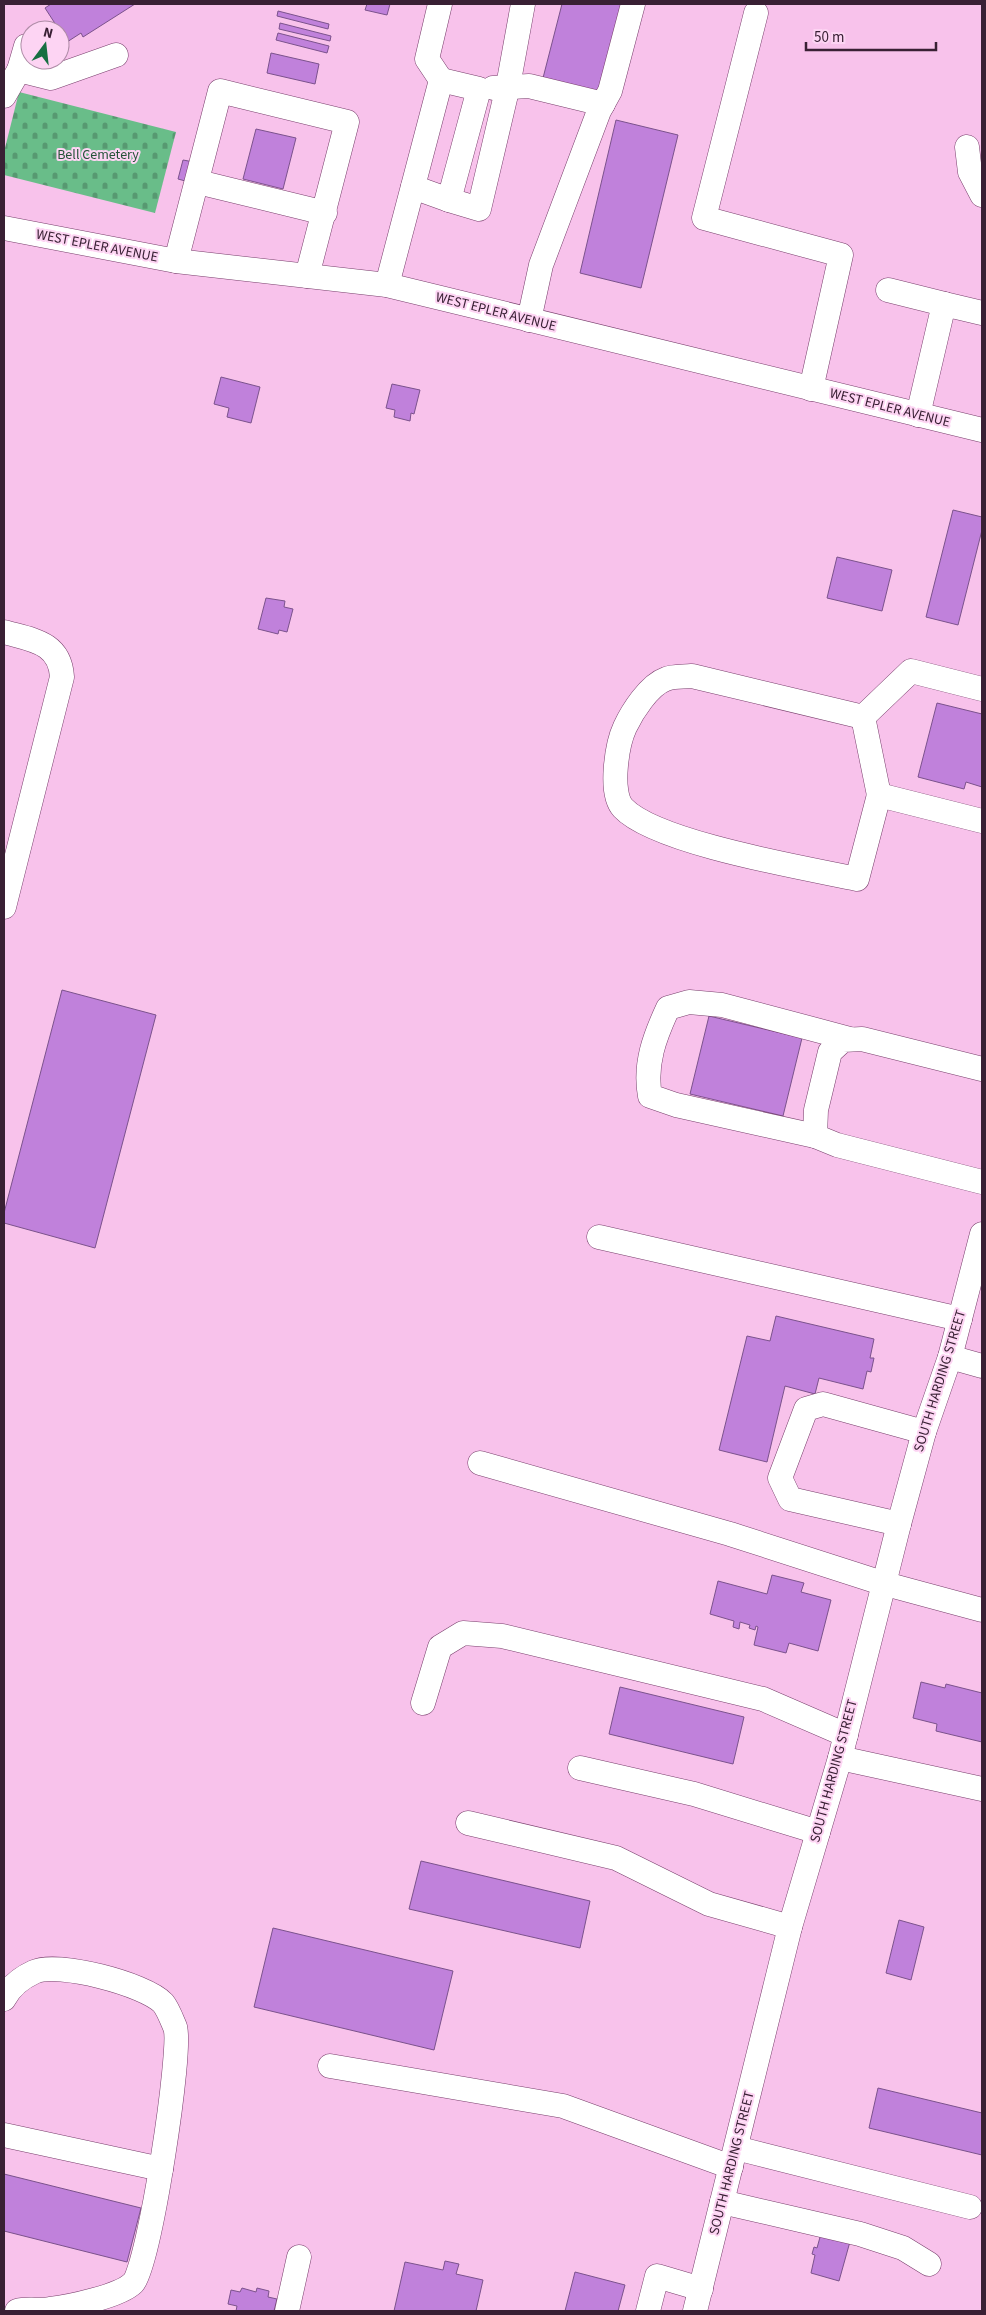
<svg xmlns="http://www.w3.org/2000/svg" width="986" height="2315" font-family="'Source Sans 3',sans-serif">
  <defs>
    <pattern id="cemetery-stones" width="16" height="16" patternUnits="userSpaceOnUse" patternTransform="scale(1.25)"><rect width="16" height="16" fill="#69bd89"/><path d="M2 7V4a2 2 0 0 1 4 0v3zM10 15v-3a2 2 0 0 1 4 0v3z" fill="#579971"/></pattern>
  </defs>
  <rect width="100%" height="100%" fill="#f8c2eb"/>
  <path fill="url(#cemetery-stones)" d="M 19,92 L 176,132 L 155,213 L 4,175 L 4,152 Z"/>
  <g fill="#c081db" stroke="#7b528c">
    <path d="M 51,4 L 135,4 L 83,37 L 81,33 L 67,42 L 45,8 Z"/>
    <path d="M 367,4 L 390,4 L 387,15 L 365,10 Z"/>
    <path d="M 562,4 L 628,4 L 604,94 L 543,78 Z"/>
    <path d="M 278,11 L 329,24 L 328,29 L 277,16 Z"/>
    <path d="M 280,23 L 331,36 L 330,41 L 279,29 Z"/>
    <path d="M 278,33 L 329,46 L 327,53 L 276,40 Z"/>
    <path d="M 271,53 L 319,64 L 315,84 L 267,73 Z"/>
    <path d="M 616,120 L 678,135 L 641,288 L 580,273 Z"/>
    <path d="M 256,129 L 296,138 L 283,189 L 243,179 Z"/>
    <path d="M 183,160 L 194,162 L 189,182 L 178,179 Z"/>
    <path d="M 221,377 L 260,387 L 251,423 L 227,417 L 229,408 L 214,404 Z"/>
    <path d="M 392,384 L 420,390 L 414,414 L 411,413 L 410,421 L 394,417 L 395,410 L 386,408 Z"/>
    <path d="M 953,510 L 982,517 L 982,530 L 958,625 L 926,617 Z"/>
    <path d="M 837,557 L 892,570 L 882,611 L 827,598 Z"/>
    <path d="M 266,598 L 285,601 L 284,607 L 293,609 L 287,632 L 279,630 L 278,634 L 258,629 Z"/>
    <path d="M 937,703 L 982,714 L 982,787 L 966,782 L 964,789 L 918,777 Z"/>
    <path d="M 62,990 L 156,1015 L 95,1248 L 4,1223 L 4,1213 Z"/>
    <path d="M 709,1016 L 802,1038 L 783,1116 L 690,1094 Z"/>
    <path d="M 776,1316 L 874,1339 L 870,1358 L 874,1358 L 871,1372 L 867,1371 L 863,1389 L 819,1378 L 815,1394 L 785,1386 L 767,1462 L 719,1450 L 747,1336 L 770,1341 Z"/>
    <path d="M 772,1575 L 804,1583 L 801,1592 L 831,1600 L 818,1651 L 789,1643 L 786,1653 L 754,1645 L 758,1627 L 756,1626 L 755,1630 L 749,1628 L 750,1625 L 740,1622 L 739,1629 L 733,1627 L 734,1621 L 710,1614 L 718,1581 L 767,1594 Z"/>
    <path d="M 921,1682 L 945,1688 L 946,1684 L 982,1693 L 982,1742 L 936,1731 L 937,1724 L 913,1718 Z"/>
    <path d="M 620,1687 L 744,1717 L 733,1764 L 609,1734 Z"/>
    <path d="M 421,1861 L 590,1901 L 580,1948 L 409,1909 Z"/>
    <path d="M 899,1920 L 924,1927 L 911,1980 L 886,1973 Z"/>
    <path d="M 273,1928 L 453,1971 L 434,2050 L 254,2007 Z"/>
    <path d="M 878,2088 L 982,2113 L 982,2155 L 869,2128 Z"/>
    <path d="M 4,2174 L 141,2208 L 127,2262 L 4,2231 Z"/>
    <path d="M 822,2230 L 851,2238 L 839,2281 L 811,2273 L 815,2255 L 812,2254 L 814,2247 L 817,2248 Z"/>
    <path d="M 445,2261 L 459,2264 L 456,2274 L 483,2280 L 476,2311 L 394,2311 L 405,2262 L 443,2270 Z"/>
    <path d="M 575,2272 L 625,2285 L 618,2311 L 565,2311 Z"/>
    <path d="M 242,2288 L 256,2292 L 257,2288 L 269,2291 L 268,2297 L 277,2299 L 274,2311 L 236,2311 L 237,2306 L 228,2304 L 231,2290 L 240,2292 Z"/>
  </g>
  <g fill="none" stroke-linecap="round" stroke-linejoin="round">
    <defs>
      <g id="minor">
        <path d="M 756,13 L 704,218 L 841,255 L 811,389"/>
        <path d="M 19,70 L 51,78 L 116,55"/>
        <path d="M 493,88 L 529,86 L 603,104"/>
        <path d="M 4,96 L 19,70 L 26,46"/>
        <path d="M 967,147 L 970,172 L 982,195"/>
        <path d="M 198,182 L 325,213"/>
        <path d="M 413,187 L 449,200 L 479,89 L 441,80"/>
        <path d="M 449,200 L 479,209 L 508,86 L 523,4"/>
        <path d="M 4,228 L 176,261 L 387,285 L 982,430"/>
        <path d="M 176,261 L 220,91 L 347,122 L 307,276"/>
        <path d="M 387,285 L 441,80 L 427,59 L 440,4"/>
        <path d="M 888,290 L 944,304"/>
        <path d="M 529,320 L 541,265 L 599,111 L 610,91 L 633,4"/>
        <path d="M 918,415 L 944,304 L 982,313"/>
        <path d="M 4,632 C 32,640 60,642 62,677 L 4,907"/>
        <path d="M 982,689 L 911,671 L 863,717 L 692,676 C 684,677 673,676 666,679 C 649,685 632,712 625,727 C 617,744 609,793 623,808 C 656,843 805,868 857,879 L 879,795 L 982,821"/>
        <path d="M 863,717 L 879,795"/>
        <path d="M 982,1069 L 862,1039 L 843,1040 L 830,1052 L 816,1110 L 815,1136 L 837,1145 L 982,1182"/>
        <path d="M 815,1136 L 676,1105 L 650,1096 C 644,1064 655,1036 668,1008 L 689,1002 L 722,1005 L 850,1039"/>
        <path d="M 599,1237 L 960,1319"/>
        <path d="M 950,1357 L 982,1366"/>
        <path d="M 480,1463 L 730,1534 L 882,1583 L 982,1610"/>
        <path d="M 899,1524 L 790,1499 L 780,1478 L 806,1409 L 823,1404 L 924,1432"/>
        <path d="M 423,1703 L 440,1647 L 463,1633 L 502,1636 L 763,1699 L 846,1735"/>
        <path d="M 840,1758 L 982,1789"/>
        <path d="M 580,1768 L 694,1794 L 818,1832"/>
        <path d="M 468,1823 L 616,1858 L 709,1904 L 790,1927"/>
        <path d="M 4,1999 C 10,1987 21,1978 34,1972 C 57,1961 145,1984 163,2003 C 168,2009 172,2020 175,2027 C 183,2047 149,2267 133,2283 C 120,2296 69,2307 50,2309 C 39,2311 27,2308 17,2311"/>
        <path d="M 330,2066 L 563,2106 L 731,2167"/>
        <path d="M 4,2135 L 161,2169"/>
        <path d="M 736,2148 L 970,2207"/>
        <path d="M 722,2202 L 860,2234 L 903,2248 L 929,2264"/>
        <path d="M 287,2311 L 299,2257"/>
        <path d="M 648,2311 L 657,2276 L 701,2289"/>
        <path d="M 695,2311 L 790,1927 L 840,1758 L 899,1524 L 924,1432 L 950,1357 L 982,1234"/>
      </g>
    </defs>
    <use href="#minor" stroke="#783f6c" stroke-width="25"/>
    <use href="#minor" stroke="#fff" stroke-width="24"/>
  </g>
  <g text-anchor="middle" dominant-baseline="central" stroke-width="4" stroke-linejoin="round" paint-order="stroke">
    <g font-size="14" fill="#255338" stroke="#fdd4f3">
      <text x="98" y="155">Bell Cemetery</text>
    </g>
    <g font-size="14" fill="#392034" stroke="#fdd4f3">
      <text transform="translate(97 246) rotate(11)">WEST EPLER AVENUE</text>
      <text transform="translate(496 312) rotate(14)">WEST EPLER AVENUE</text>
      <text transform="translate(890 408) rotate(14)">WEST EPLER AVENUE</text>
      <text transform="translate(940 1381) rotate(-73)">SOUTH HARDING STREET</text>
      <text transform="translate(834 1771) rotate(-75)">SOUTH HARDING STREET</text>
      <text transform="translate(732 2163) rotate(-76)">SOUTH HARDING STREET</text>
    </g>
  </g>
  <rect width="986" height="2315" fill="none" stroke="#392034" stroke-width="10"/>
  <g transform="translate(45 45) rotate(15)"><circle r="24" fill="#fdd4f3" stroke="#af8ca7"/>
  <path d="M0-4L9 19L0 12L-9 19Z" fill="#176f42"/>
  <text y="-8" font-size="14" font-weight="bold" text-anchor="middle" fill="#392034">N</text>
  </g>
  <path d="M806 42v8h130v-8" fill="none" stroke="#392034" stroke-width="2.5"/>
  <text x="814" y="42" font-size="15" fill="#392034" stroke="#fdd4f3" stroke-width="4" paint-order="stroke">50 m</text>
</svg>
